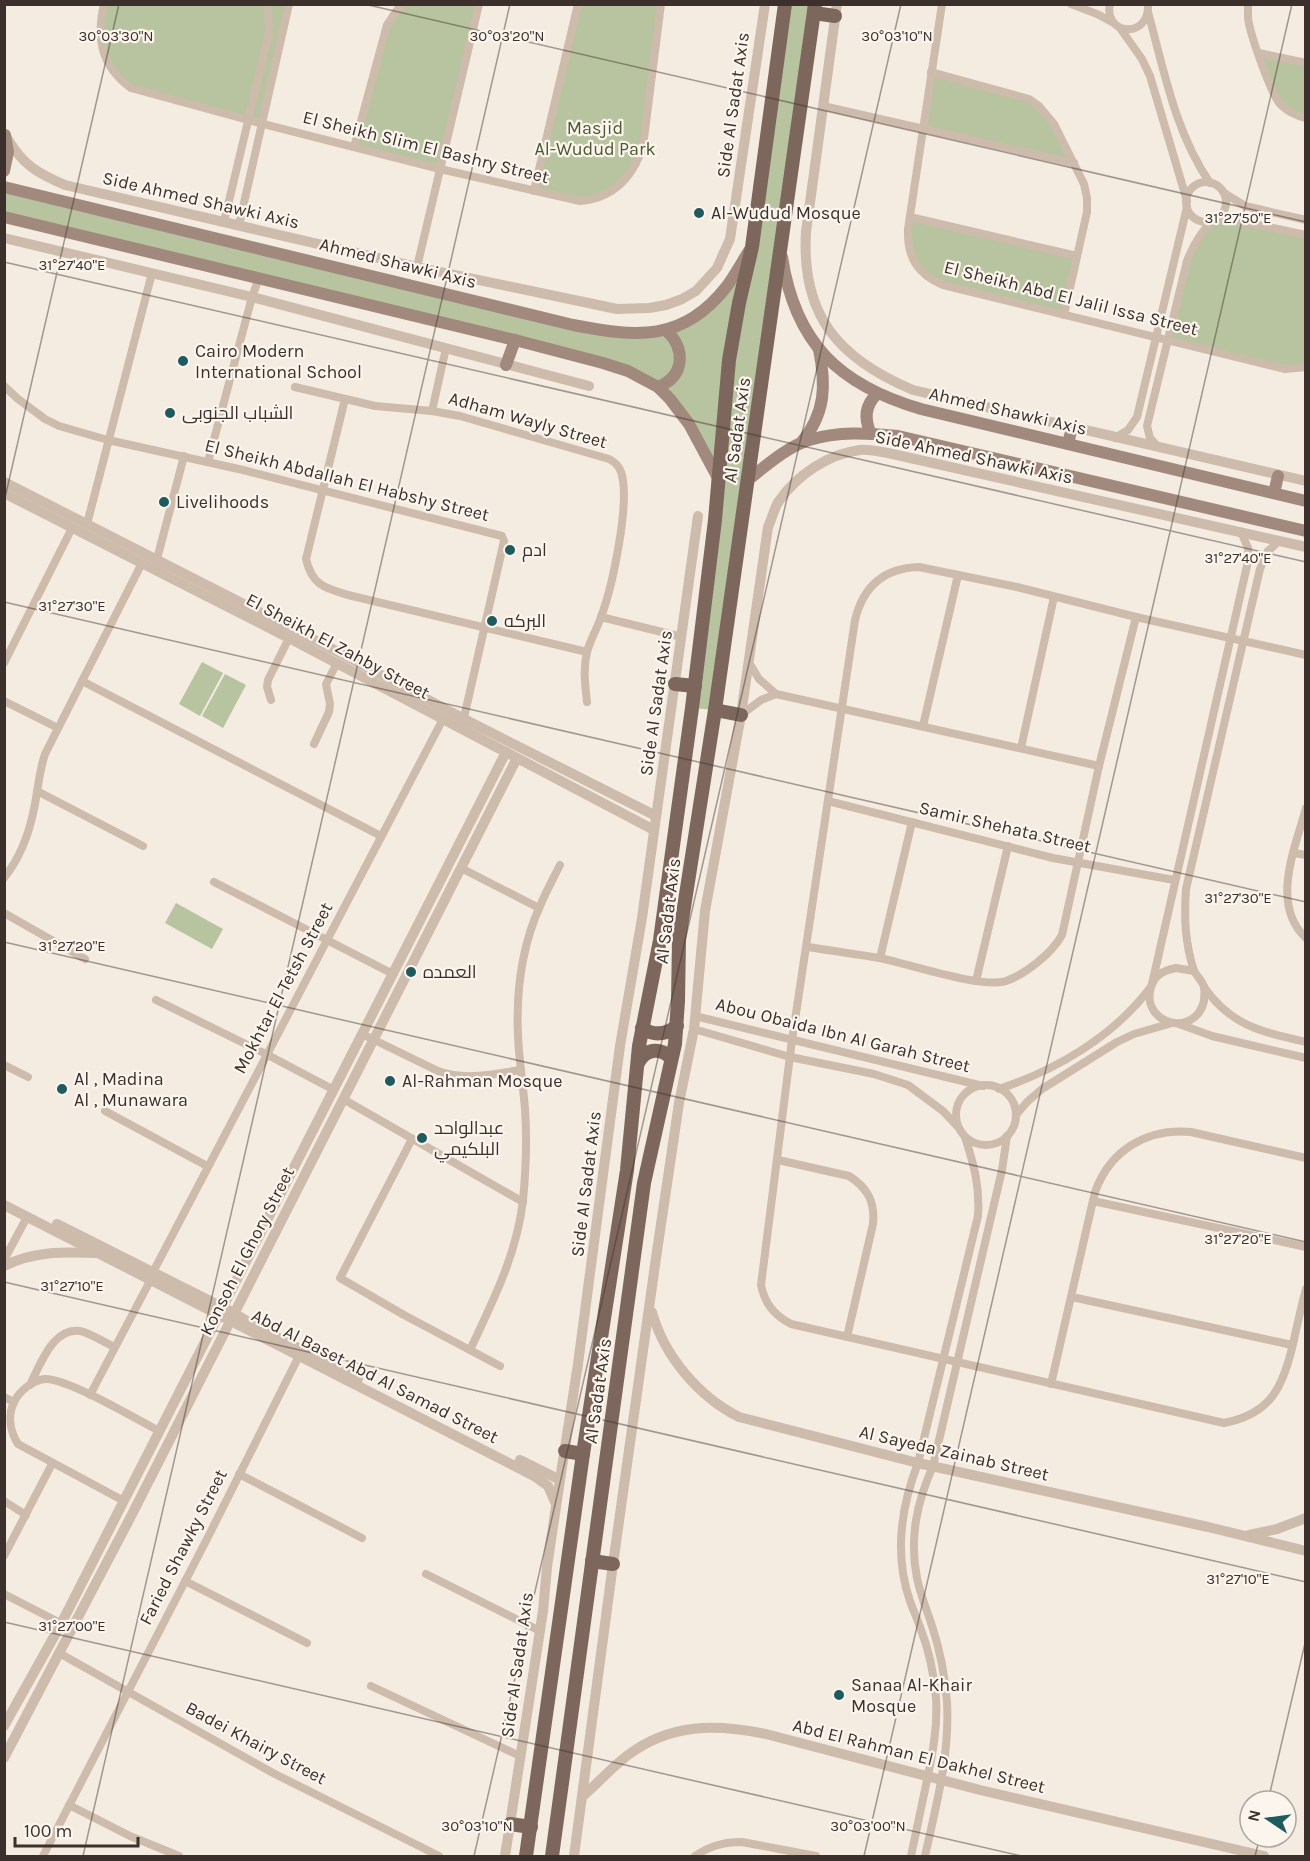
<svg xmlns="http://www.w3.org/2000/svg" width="1310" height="1861" font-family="Karla,Cairo,sans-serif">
  <rect width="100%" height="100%" fill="#f4ebe1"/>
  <g fill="#b8c4a0">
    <path d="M 653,4 L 661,6 L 643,146 L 623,183 L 590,200 L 534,191 L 578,5 Z"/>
    <path d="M 104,5 L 289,5 L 262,124 L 131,88 L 109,66 L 101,18 Z"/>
    <path d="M 403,5 L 479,5 L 440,169 L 354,147 L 381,43 Z"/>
    <path d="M 785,5 L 815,5 L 715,710 L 692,708 L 718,478 L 676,406 L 636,376 L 5,217 L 5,187 L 636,334 L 701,312 L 751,247 Z"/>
    <path d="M 1259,53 L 1305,63 L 1305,118 L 1281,104 Z"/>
    <path d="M 931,72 L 1029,99 L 1054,124 L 1074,163 L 923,128 Z"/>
    <path d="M 910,217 L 1077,256 L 1064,315 L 944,285 L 915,264 L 908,241 Z"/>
    <path d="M 1214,220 L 1305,235 L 1305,367 L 1296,369 L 1168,340 L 1187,261 Z"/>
    <path d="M 202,662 L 223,673 L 200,716 L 179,704 Z"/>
    <path d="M 225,674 L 246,685 L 223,728 L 202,716 Z"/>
    <path d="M 176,903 L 223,929 L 212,949 L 165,923 Z"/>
  </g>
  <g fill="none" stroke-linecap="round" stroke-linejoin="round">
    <g stroke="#cdbbac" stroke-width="8">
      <path d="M 104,4 C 96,39 101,66 131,88 L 248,120 L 440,169 L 580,201 C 614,198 633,177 643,146 L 661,4"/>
      <path d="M 942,4 L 908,229 C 907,257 917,274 943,285 L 1285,369 L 1306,367"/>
      <path d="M 1071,4 L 1097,14 L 1112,22"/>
      <path d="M 1110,4 C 1103,35 1150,40 1148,4"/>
      <path d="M 1248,4 C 1248,9 1248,14 1248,18 C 1250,34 1271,95 1281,105 C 1288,112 1297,116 1306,118"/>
      <path d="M 1148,12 C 1164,70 1175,132 1210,183"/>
      <path d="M 1120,28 L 1142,59 L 1150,76 L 1187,201"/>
      <path d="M 1259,53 L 1306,63"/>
      <path d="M 931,72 L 1029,99 L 1039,106 L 1054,124 L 1084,184 L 1087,198 L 1087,212 L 1064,315"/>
      <path d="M 823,106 L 1074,163"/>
      <path d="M 354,147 L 387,25 L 397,10 L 403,4"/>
      <circle cx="1206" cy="202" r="20"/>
      <path d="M 534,191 L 578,4"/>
      <path d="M 1224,193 L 1245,206 L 1306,220"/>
      <path d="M 910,217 L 1077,256"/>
      <path d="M 1215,220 L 1249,223 L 1306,235"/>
      <path d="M 224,222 L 269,33 L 268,4"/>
      <path d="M 239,225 L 289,4"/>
      <path d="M 417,267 L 479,4"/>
      <path d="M 4,386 L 18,399 L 45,419 L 59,426 L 108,440 L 243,470 L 502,536 L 504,541 L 463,722"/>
      <path d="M 295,387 L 375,406 L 432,411 L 460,416 L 609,459 C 615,462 619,466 621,472 C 631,501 612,588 601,617 C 597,629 590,640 587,652 C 583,668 585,685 587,702"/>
      <path d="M 345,399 L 306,559 C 312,585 324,588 348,595 L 587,652"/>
      <path d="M 432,411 L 446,348"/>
      <path d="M 1115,438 L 1128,430 L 1137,417 L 1187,207"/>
      <path d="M 1158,447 L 1150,438 L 1147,426 L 1187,261 C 1193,245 1200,233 1212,221"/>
      <path d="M 208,462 L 252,297 L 259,278"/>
      <path d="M 87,524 L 152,273"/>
      <path d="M 156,563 L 184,456"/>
      <path d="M 601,617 L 682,637"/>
      <path d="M 1306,655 L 1136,617 L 1017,587 L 919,567 C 883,568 863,587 855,620 L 792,1040 L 761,1285 C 765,1304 774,1315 791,1324 L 1224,1423 C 1271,1414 1283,1387 1293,1344 C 1297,1326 1301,1307 1306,1289"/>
      <path d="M 748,661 L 759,679 L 776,694 L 1099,766"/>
      <path d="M 4,663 L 72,528"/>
      <path d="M 82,681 L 381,836"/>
      <path d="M 271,700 L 267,687 L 268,680 L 289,638"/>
      <path d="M 4,701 L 58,728"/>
      <path d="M 741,715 L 761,700 L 776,694"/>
      <path d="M 923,726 L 958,575"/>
      <path d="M 314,744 L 329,712 L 330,704 L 326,684 L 337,663"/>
      <path d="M 1021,748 L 1054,597"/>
      <path d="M 37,791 L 143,846"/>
      <path d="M 828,801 L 1053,858 L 1174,880"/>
      <path d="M 1306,808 C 1295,848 1270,905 1306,938"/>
      <path d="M 1294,853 L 1306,855"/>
      <path d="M 461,868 L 539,908"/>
      <path d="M 4,878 C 20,858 29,834 34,809 C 38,790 39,772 45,754 L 142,563"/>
      <path d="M 214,882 L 393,974"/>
      <path d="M 4,913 L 85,959"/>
      <path d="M 808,947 C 832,951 856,954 880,958 C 908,964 983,989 1006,981 C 1026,974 1052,953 1062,935 L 1099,766 L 1136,617"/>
      <path d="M 880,958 L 912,822"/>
      <path d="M 1176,968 L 1194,971 C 1197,976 1203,982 1204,987 C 1205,991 1204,998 1204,1001 C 1195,1039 1140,1024 1151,987 C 1154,975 1165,970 1176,968 Z"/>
      <path d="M 1194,971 C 1185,943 1184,918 1186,889 L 1260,569 L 1267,552 L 1279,541"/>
      <path d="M 976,981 L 1008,846"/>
      <path d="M 1152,984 L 1249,557 L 1248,548 L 1241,532"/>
      <path d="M 1204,987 C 1231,1026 1262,1032 1306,1042"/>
      <path d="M 156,1000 L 266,1054 L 334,1090"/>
      <path d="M 695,1016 L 983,1086"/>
      <path d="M 1179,1024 L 1212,1036 L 1306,1058"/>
      <path d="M 694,1029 L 790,1057 L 874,1074 L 908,1085 L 943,1111 L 959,1128"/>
      <path d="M 362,1034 L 438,1071 C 465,1081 493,1074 521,1070"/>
      <path d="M 4,1065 L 28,1077"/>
      <circle cx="986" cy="1115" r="30"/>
      <path d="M 999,1089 C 1056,1070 1113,1037 1150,988"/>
      <path d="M 343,1099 L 523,1202"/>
      <path d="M 105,1111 L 207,1166"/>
      <path d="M 1016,1115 L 1027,1102 L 1042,1089 L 1117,1042 L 1134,1034 L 1172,1023"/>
      <path d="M 412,1139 L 340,1278 L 404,1315 L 500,1366"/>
      <path d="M 778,1160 L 849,1176 C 868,1188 875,1202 873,1224 L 847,1337"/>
      <path d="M 1093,1201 L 1306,1247"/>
      <path d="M 4,1260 L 27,1217"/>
      <path d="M 153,1272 L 443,719"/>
      <path d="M 1072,1297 L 1292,1345"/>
      <path d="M 470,1350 C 493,1301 517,1254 523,1200 C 526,1170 527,1139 525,1109 C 523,1084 519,1060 518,1036 C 516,993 522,946 540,906 C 546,892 553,879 560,865"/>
      <path d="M 1051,1384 L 1095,1192 C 1110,1150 1147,1128 1191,1132 L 1306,1158"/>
      <path d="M 30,1385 C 40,1365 54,1323 84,1332 C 94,1336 105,1342 114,1347"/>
      <path d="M 90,1395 L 150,1281"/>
      <path d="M 4,1397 L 14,1402"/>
      <path d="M 239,1474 L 362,1538"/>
      <path d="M 4,1501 L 26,1515"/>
      <path d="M 124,1501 L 18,1444 C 10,1431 7,1415 15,1400 C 21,1390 33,1380 45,1379 C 67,1378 136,1419 159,1431"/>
      <path d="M 4,1556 L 52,1464"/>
      <path d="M 426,1574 L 540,1631"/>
      <path d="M 185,1581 L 307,1643"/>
      <path d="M 4,1594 L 72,1629"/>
      <path d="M 59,1653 L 273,1773 L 439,1856"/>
      <path d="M 371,1686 L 520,1756"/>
      <path d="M 69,1805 L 130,1836 L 179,1856"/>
      <path d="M 43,1856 L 208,1537 L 301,1352"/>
      <path d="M 695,1856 C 710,1846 723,1842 742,1842 L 816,1856"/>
      <path d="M 911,1856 C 916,1833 921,1809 926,1785 C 932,1756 938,1728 936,1698 C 934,1674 929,1650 920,1627 C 917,1618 913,1610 910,1601 C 894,1555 901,1507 918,1463 L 978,1216 C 980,1186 974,1165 965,1137"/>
      <path d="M 925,1856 C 936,1806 950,1755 947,1702 C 945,1676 940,1650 932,1626 C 927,1610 920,1594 917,1578 C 909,1538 917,1502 933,1466 L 1002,1170 L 1007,1136"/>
    </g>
    <g stroke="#cdbbac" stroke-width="10">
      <path d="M 837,4 L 806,232 C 801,316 839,359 913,390 L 1306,481"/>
      <path d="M 7,138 C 23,165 37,173 65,185 L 417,267 L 617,309 L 649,308 L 666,305 L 682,299 L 696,291 L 717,268 L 730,239 L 765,4"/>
      <path d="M 4,238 L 252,297 L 589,386"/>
      <path d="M 4,482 L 340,653 L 464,719 L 656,816"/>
      <path d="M 4,493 L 289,638 L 654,830"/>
      <path d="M 4,1205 L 534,1476 L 548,1486 L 555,1502"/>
      <path d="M 57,1224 L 234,1313 L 250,1323 L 358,1379"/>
      <path d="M 4,1266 C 34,1251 63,1252 95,1253"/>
      <path d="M 652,1312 C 664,1356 699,1397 739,1417 L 918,1463 L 1208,1527 L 1306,1551"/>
      <path d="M 520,1460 L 560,1480"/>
      <path d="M 1249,1535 L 1277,1529 L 1306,1518"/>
      <path d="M 4,1726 L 61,1624 L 506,752"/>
      <path d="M 4,1758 L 127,1524 L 517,758"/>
      <path d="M 583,1796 C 598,1783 612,1767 628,1755 C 671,1723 716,1724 766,1734 L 980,1790 L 1264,1856"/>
      <path d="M 505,1856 L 543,1611 L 547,1567 L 560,1480 L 578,1364 L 620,1046 L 642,918 L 698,516"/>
      <path d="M 574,1856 L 613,1564 L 656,1258 L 679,1103 L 694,1029 L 705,911 L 741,715 L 768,527 C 772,519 774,508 779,501 C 797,475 828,454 860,450 C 869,449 880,452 888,453 L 1306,547"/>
    </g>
    <g stroke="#a18a7d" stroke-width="12">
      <path d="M 4,171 L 8,152 L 5,135"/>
      <path d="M 4,187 L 573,325 C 636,337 683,343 727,286 C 735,275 742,262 749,251"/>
      <path d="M 4,217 L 515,340 L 603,363 L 628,371 L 658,387 L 670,399 L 689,424 L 718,478"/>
      <path d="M 782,257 C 795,343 839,385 921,409 L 1306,501"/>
      <path d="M 506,365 L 515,340"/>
      <path d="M 658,387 C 685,376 686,349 666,330"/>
      <path d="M 871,434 C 864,419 865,405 877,394"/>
      <path d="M 801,443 C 826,413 826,385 819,349"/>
      <path d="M 1068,444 L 1072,427"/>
      <path d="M 749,479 C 767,465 787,447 809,440 C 838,431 868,433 898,436 L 1306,531"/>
      <path d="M 1274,493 L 1278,476"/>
    </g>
    <g stroke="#7d675c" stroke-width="14">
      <path d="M 814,13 L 835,16"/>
      <path d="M 675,684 L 695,686"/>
      <path d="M 715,710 L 741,715"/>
      <path d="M 642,1028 C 654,1036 666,1035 677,1026"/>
      <path d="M 638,1063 C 645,1049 659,1047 670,1057"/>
      <path d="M 565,1451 L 583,1454"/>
      <path d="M 592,1561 L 613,1564"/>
      <path d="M 510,1824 L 531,1827"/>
      <path d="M 526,1856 L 583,1454 L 627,1170 L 639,1046 L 660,940 L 692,708 L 715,520 L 729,360 L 739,303 L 752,247 L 785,4"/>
      <path d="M 552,1856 L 644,1183 L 675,1044 L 678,1001 L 679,939 L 715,710 L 815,4"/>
    </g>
  </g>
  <path fill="none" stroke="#3b302b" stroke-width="1.5" stroke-opacity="0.45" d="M 364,4 L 1306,222M 4,262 L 1306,562M 4,502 L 119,4M 4,602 L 1306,902M 4,942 L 1306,1242M 4,1282 L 1306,1582M 4,1622 L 1021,1856M 1268,1801 L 1306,1639M 83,1856 L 510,4M 474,1856 L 901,4M 864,1856 L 1292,4M 1255,1856 L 1260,1837"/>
  <g fill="#1f5a5e" stroke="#fbf5ee" stroke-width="2">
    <circle cx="699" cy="213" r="6"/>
    <circle cx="183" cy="361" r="6"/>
    <circle cx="170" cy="413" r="6"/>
    <circle cx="164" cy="502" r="6"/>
    <circle cx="510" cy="550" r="6"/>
    <circle cx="492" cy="621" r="6"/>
    <circle cx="411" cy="972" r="6"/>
    <circle cx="390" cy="1081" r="6"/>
    <circle cx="62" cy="1089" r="6"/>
    <circle cx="422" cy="1138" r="6"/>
    <circle cx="839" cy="1695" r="6"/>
  </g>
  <g text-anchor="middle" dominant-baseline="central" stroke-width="4.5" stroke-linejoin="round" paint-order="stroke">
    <g font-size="18" fill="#3b302b" stroke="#fbf5ee">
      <text transform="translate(733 105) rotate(-82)">Side Al Sadat Axis</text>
      <text transform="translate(426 147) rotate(14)">El Sheikh Slim El Bashry Street</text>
      <text transform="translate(201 200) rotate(13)">Side Ahmed Shawki Axis</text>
      <text transform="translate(398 263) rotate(14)">Ahmed Shawki Axis</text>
      <text transform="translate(1071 298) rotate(14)">El Sheikh Abd El Jalil Issa Street</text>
      <text transform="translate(1008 411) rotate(13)">Ahmed Shawki Axis</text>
      <text transform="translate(528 420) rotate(16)">Adham Wayly Street</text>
      <text transform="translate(737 430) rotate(-82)">Al Sadat Axis</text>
      <text transform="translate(974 457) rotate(12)">Side Ahmed Shawki Axis</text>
      <text transform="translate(347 480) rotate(14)">El Sheikh Abdallah El Habshy Street</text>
      <text transform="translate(338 646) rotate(28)">El Sheikh El Zahby Street</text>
      <text transform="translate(656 703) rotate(-82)">Side Al Sadat Axis</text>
      <text transform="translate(1005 827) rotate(13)">Samir Shehata Street</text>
      <text transform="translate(668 911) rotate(-83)">Al Sadat Axis</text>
      <text transform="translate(283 988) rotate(-62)">Mokhtar El Tetsh Street</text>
      <text transform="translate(843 1035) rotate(14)">Abou Obaida Ibn Al Garah Street</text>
      <text transform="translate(586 1184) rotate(-83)">Side Al Sadat Axis</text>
      <text transform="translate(247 1251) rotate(-63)">Konsoh El Ghory Street</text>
      <text transform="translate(375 1376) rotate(27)">Abd Al Baset Abd Al Samad Street</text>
      <text transform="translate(598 1391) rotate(-82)">Al Sadat Axis</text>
      <text transform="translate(954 1453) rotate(13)">Al Sayeda Zainab Street</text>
      <text transform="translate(183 1547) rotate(-63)">Faried Shawky Street</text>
      <text transform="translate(517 1665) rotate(-82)">Side Al Sadat Axis</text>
      <text transform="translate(256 1743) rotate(28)">Badei Khairy Street</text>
      <text transform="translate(919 1756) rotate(14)">Abd El Rahman El Dakhel Street</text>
    </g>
    <g font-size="18" fill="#4a5a2e" stroke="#fbf5ee">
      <text x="595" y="128">Masjid<tspan x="595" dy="21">Al-Wudud Park</tspan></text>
    </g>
    <g font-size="18" fill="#3b302b" stroke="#fbf5ee" text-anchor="start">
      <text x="711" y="213">Al-Wudud Mosque</text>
      <text x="195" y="351">Cairo Modern<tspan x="195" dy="21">International School</tspan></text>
      <text x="182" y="413">الشباب الجنوبى</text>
      <text x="176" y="502">Livelihoods</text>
      <text x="522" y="550">ادم</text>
      <text x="504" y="621">البركه</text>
      <text x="423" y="972">العمده</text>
      <text x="74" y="1079">Al , Madina<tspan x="74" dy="21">Al , Munawara</tspan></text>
      <text x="402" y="1081">Al-Rahman Mosque</text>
      <text x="434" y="1128">عبدالواحد<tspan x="434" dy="21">البلكيمي</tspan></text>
      <text x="851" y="1685">Sanaa Al-Khair<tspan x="851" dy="21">Mosque</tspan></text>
    </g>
  </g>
  <g font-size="15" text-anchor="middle" fill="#3b302b" stroke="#fbf5ee" stroke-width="4.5" stroke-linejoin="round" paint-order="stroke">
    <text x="507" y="41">30°03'20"N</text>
    <text x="897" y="41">30°03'10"N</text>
    <text x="116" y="41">30°03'30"N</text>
    <text x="1238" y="223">31°27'50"E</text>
    <text x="72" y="270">31°27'40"E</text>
    <text x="1238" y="563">31°27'40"E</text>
    <text x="72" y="611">31°27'30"E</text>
    <text x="1238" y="903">31°27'30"E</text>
    <text x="72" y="951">31°27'20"E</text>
    <text x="1238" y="1244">31°27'20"E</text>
    <text x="72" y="1291">31°27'10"E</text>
    <text x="1238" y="1584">31°27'10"E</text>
    <text x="72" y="1631">31°27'00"E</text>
    <text x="477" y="1831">30°03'10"N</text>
    <text x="868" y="1831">30°03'00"N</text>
  </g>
  <rect width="1310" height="1861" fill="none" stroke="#3b302b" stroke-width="12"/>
  <g transform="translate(1268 1819) rotate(283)"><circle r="28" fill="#fbf5ee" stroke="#aea6a0" stroke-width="1.5"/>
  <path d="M0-4.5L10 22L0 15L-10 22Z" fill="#1f5a5e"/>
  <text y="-9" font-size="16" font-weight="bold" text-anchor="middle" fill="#3b302b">N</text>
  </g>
  <path d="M15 1837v9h123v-9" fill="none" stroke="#3b302b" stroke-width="3"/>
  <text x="24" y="1837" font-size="18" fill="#3b302b" stroke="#fbf5ee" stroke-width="4.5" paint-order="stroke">100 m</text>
</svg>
